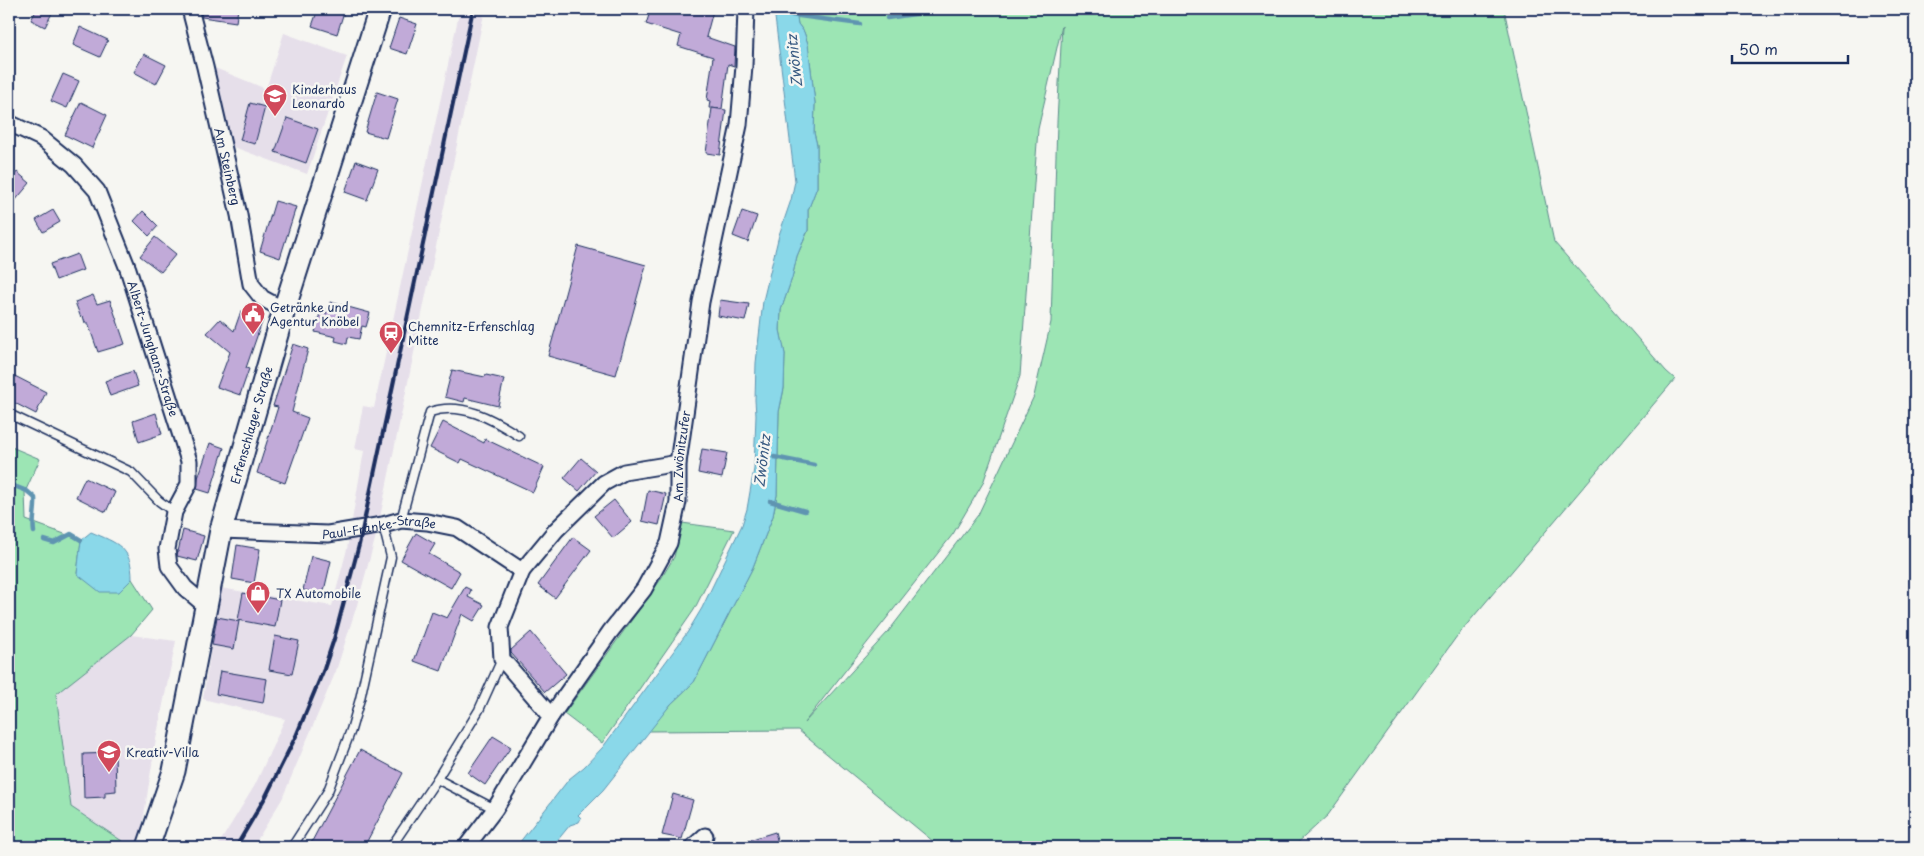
<svg xmlns="http://www.w3.org/2000/svg" width="1924" height="856" font-family="'Playpen Sans',sans-serif">
  <rect width="100%" height="100%" fill="#f6f6f2"/>
  <filter id="ink" filterUnits="userSpaceOnUse"><feTurbulence type="fractalNoise" baseFrequency=".02" numOctaves="2"/><feDisplacementMap in="SourceGraphic" scale="10" xChannelSelector="R" yChannelSelector="G"/><feConvolveMatrix kernelMatrix="1 2 1 2 8 2 1 2 1" color-interpolation-filters="sRGB"/></filter>
  <g filter="url(#ink)">
    <g fill="#e6dfea">
      <path d="M 460,9 L 485,9 L 377,532 L 357,605 L 336,671 L 282,799 L 253,847 L 217,847 L 255,785 L 285,719 L 203,699 L 220,588 L 332,606 L 347,549 L 364,451 L 355,449 L 363,406 L 374,408 Z"/>
      <path d="M 284,33 L 347,56 L 307,174 L 231,146 L 215,68 L 266,89 Z"/>
      <path d="M 131,635 L 176,641 L 156,739 L 139,847 L 131,847 L 71,807 L 56,693 Z"/>
    </g>
    <g fill="#9ce5b4" stroke="#5c8a89" fill-rule="evenodd">
      <path d="M 798,9 L 1504,9 L 1554,242 L 1666,371 L 1675,379 L 1457,636 L 1328,815 L 1293,847 L 940,847 L 798,730 L 648,731 L 671,704 L 694,682 L 753,567 L 773,516 L 777,495 L 779,412 L 784,389 L 785,354 L 780,330 L 781,310 L 792,278 L 797,256 L 808,231 L 808,210 L 817,187 L 817,145 L 814,133 L 815,103 L 808,44 L 804,32 L 798,24 L 796,13 ZM 1062,26 L 1057,122 L 1051,322 L 1034,396 L 978,515 L 888,632 L 804,723 L 953,534 L 983,483 L 1020,376 L 1038,129 Z"/>
      <path d="M 9,446 L 40,459 L 25,492 L 26,520 L 81,540 L 77,574 L 119,592 L 132,579 L 152,610 L 131,635 L 56,694 L 71,807 L 131,847 L 9,847 Z"/>
      <path d="M 682,523 L 734,530 L 694,610 L 602,743 L 564,714 L 659,582 L 674,557 Z"/>
    </g>
    <g fill="#8ad8e9" stroke="#5e94b1">
      <path d="M 774,9 L 798,9 L 796,13 L 798,24 L 804,32 L 808,44 L 815,103 L 814,133 L 817,145 L 817,187 L 808,210 L 808,230 L 797,256 L 792,278 L 781,310 L 780,330 L 785,354 L 784,388 L 779,412 L 777,495 L 773,516 L 753,567 L 694,682 L 671,704 L 603,790 L 578,815 L 581,818 L 579,822 L 570,825 L 552,847 L 516,847 L 569,779 L 584,767 L 603,747 L 687,633 L 702,608 L 742,525 L 747,509 L 754,469 L 756,415 L 755,400 L 756,363 L 763,301 L 779,235 L 791,200 L 795,181 Z"/>
      <path d="M 91,532 C 117,543 132,547 132,579 L 119,592 L 100,592 L 77,574 L 81,540 Z"/>
    </g>
    <g fill="none" stroke-linecap="round" stroke-linejoin="round">
      <g stroke="#5e94b1" stroke-width="4.5">
        <path d="M 792,15 L 860,24"/>
        <path d="M 887,18 L 928,12"/>
        <path d="M 774,457 L 814,465"/>
        <path d="M 9,484 L 27,491 L 35,498 C 36,510 32,520 34,532"/>
        <path d="M 770,501 L 805,511"/>
        <path d="M 44,540 L 54,543 L 71,534 L 81,540"/>
      </g>
    </g>
    <g fill="#c1aad8" stroke="#1b2f5e">
      <path d="M 37,9 L 54,9 L 45,27 L 31,20 Z"/>
      <path d="M 200,9 L 238,9 L 236,22 L 202,17 Z"/>
      <path d="M 318,9 L 345,9 L 337,34 L 312,26 Z"/>
      <path d="M 651,9 L 705,9 L 713,11 L 706,37 L 735,47 L 734,66 L 728,64 L 722,109 L 709,108 L 710,101 L 707,100 L 713,57 L 678,46 L 681,35 L 646,24 Z"/>
      <path d="M 399,18 L 417,24 L 407,54 L 389,48 Z"/>
      <path d="M 80,27 L 108,40 L 100,57 L 73,45 Z"/>
      <path d="M 144,54 L 166,65 L 156,84 L 134,72 Z"/>
      <path d="M 63,74 L 79,81 L 67,108 L 51,101 Z"/>
      <path d="M 377,92 L 398,99 L 386,138 L 365,132 Z"/>
      <path d="M 81,102 L 107,115 L 92,148 L 65,135 Z"/>
      <path d="M 250,103 L 265,107 L 255,144 L 240,140 Z"/>
      <path d="M 712,108 L 726,110 L 720,155 L 706,153 Z"/>
      <path d="M 287,118 L 318,129 L 306,163 L 275,152 Z"/>
      <path d="M 356,161 L 378,169 L 367,200 L 345,192 Z"/>
      <path d="M 17,172 L 30,183 L 9,208 L 9,182 Z"/>
      <path d="M 275,201 L 296,207 L 280,258 L 260,251 Z"/>
      <path d="M 53,210 L 60,222 L 43,232 L 36,220 Z"/>
      <path d="M 143,211 L 158,226 L 149,236 L 134,221 Z"/>
      <path d="M 742,211 L 757,216 L 748,242 L 733,236 Z"/>
      <path d="M 155,237 L 176,254 L 161,272 L 140,256 Z"/>
      <path d="M 578,246 L 646,265 L 616,375 L 548,356 Z"/>
      <path d="M 77,254 L 83,270 L 56,280 L 50,264 Z"/>
      <path d="M 93,295 L 97,304 L 110,300 L 125,344 L 98,352 L 88,323 L 85,323 L 83,316 L 81,318 L 75,302 Z"/>
      <path d="M 720,300 L 749,304 L 745,321 L 718,316 Z"/>
      <path d="M 330,302 L 370,313 L 366,327 L 362,326 L 359,339 L 348,337 L 347,344 L 335,341 L 336,337 L 315,332 L 320,313 L 326,314 Z"/>
      <path d="M 241,311 L 263,319 L 246,368 L 249,369 L 240,395 L 217,387 L 230,352 L 207,333 L 220,319 L 234,331 Z"/>
      <path d="M 293,344 L 308,349 L 292,412 L 308,418 L 285,483 L 257,473 L 278,407 L 273,406 Z"/>
      <path d="M 452,370 L 485,377 L 486,375 L 504,379 L 498,406 L 465,398 L 464,402 L 445,397 Z"/>
      <path d="M 133,371 L 138,386 L 110,396 L 105,381 Z"/>
      <path d="M 9,373 L 46,392 L 36,414 L 9,400 Z"/>
      <path d="M 156,413 L 162,434 L 139,442 L 133,421 Z"/>
      <path d="M 443,422 L 484,443 L 485,439 L 544,467 L 533,492 L 462,459 L 460,463 L 430,448 Z"/>
      <path d="M 210,443 L 224,448 L 210,493 L 197,489 L 198,478 Z"/>
      <path d="M 702,449 L 727,453 L 722,478 L 698,473 Z"/>
      <path d="M 581,458 L 596,471 L 579,491 L 564,478 Z"/>
      <path d="M 85,478 L 115,492 L 106,512 L 76,497 Z"/>
      <path d="M 648,490 L 666,494 L 659,525 L 642,521 Z"/>
      <path d="M 614,500 L 632,522 L 613,538 L 594,516 Z"/>
      <path d="M 183,530 L 204,536 L 197,561 L 177,556 Z"/>
      <path d="M 416,533 L 435,544 L 429,554 L 460,572 L 451,588 L 401,560 Z"/>
      <path d="M 573,537 L 591,550 L 555,598 L 538,585 Z"/>
      <path d="M 237,545 L 260,549 L 254,583 L 232,579 Z"/>
      <path d="M 311,556 L 331,561 L 323,595 L 303,590 Z"/>
      <path d="M 465,587 L 471,590 L 468,597 L 484,605 L 474,621 L 462,614 L 441,671 L 414,661 L 432,612 L 447,618 Z"/>
      <path d="M 243,593 L 280,600 L 275,627 L 238,620 Z"/>
      <path d="M 217,617 L 239,621 L 234,649 L 212,645 Z"/>
      <path d="M 531,632 L 566,674 L 545,692 L 511,653 L 511,650 Z"/>
      <path d="M 275,636 L 299,641 L 292,674 L 269,670 Z"/>
      <path d="M 220,671 L 267,679 L 263,703 L 216,694 Z"/>
      <path d="M 493,736 L 511,747 L 485,785 L 468,773 Z"/>
      <path d="M 360,750 L 403,773 L 364,847 L 309,847 Z"/>
      <path d="M 115,753 L 116,791 L 105,792 L 105,797 L 84,798 L 83,754 Z"/>
      <path d="M 673,794 L 693,800 L 682,839 L 662,835 Z"/>
      <path d="M 775,832 L 779,847 L 737,847 L 736,844 Z"/>
    </g>
    <g fill="none" stroke-linecap="round" stroke-linejoin="round">
      <defs>
        <g id="service">
          <path d="M 9,414 L 131,472 L 159,501 L 174,512"/>
          <path d="M 401,520 L 430,412 C 461,401 493,419 519,436"/>
          <path d="M 437,779 L 495,809"/>
          <path d="M 292,847 L 328,791 L 351,730 L 360,699 L 391,557 L 383,525"/>
          <path d="M 391,847 L 437,779 L 479,710 L 502,659"/>
        </g>
        <g id="minor">
          <path id="s1" d="M 190,9 L 205,67 L 239,215 L 251,284 L 262,298 L 284,310"/>
          <path id="s2" d="M 9,123 L 41,138 L 74,165 L 97,191 L 128,269 L 189,461 L 189,484 L 174,512 L 167,549 L 169,566 L 185,588 L 206,606"/>
          <path id="s3" d="M 221,530 L 328,534 L 383,525 L 401,520 L 427,522 L 457,528 L 522,571"/>
          <path d="M 551,716 L 502,659 L 500,627 L 522,571 L 556,530 L 604,483 L 624,472 L 678,463"/>
          <path id="s4" d="M 466,847 L 495,809 L 551,716 L 610,632 L 644,589 L 669,543 L 678,502 L 678,463 L 701,302 L 739,125 L 744,66 L 746,9"/>
          <path d="M 693,847 L 705,836"/>
        </g>
        <g id="secondary">
          <path id="s5" d="M 148,847 L 174,771 L 221,530 L 284,310 L 380,9"/>
        </g>
      </defs>
      <use href="#service" stroke="#1b2f5e" stroke-width="11"/>
      <use href="#minor" stroke="#1b2f5e" stroke-width="19"/>
      <use href="#secondary" stroke="#1b2f5e" stroke-width="25"/>
      <use href="#service" stroke="#f6f6f2" stroke-width="8"/>
      <use href="#minor" stroke="#f6f6f2" stroke-width="15"/>
      <use href="#secondary" stroke="#f6f6f2" stroke-width="21"/>
      <path stroke="#1b2f5e" stroke-width="4" d="M 236,847 L 266,796 L 296,736 L 324,669 L 334,639 L 359,545 L 473,9"/>
    </g>
  </g>
  <defs>
    <symbol id="school-pin" viewBox="-11 -11 22 30"><path d="M0 17L-7.5 6A9.5 9.5 0 1 1 7.5 6Z" fill="#d1495b" stroke="#f6f6f2"/><path d="M0-5L7-2L0 1L-7-2ZM-4 1L0 2.5L4 1V4Q0 6-4 4Z" fill="#fff"/></symbol>
    <symbol id="civic-pin" viewBox="-11 -11 22 30"><path d="M0 17L-7.5 6A9.5 9.5 0 1 1 7.5 6Z" fill="#d1495b" stroke="#f6f6f2"/><path d="M-.6-6.5H3V-4.5H.6V-3L4-1V1h2V6H-6V1h2V-1L-.6-3ZM-1.2 2.5V6h2.4V2.5Z" fill="#fff"/></symbol>
    <symbol id="station-pin" viewBox="-11 -11 22 30"><path d="M0 17L-7.5 6A9.5 9.5 0 1 1 7.5 6Z" fill="#d1495b" stroke="#f6f6f2"/><path d="M-3-6H3Q5-6 5-4V2Q5 4 3 4L4.5 6H3L1.5 4h-3L-3 6H-4.5L-3 4Q-5 4-5 2V-4Q-5-6-3-6ZM-3.5-4v3h7v-3ZM-3.5 1v1.5H-2V1ZM2 1v1.5H3.5V1Z" fill="#fff"/></symbol>
    <symbol id="shop-pin" viewBox="-11 -11 22 30"><path d="M0 17L-7.5 6A9.5 9.5 0 1 1 7.5 6Z" fill="#d1495b" stroke="#f6f6f2"/><path d="M-5-2.5h2.3a2.7 3.5 0 0 1 5.4 0H5L5.5 6h-11ZM-1.5-2.5h3a1.5 2.3 0 0 0-3 0Z" fill="#fff"/></symbol>
  </defs>
  <g fill-rule="evenodd">
    <use href="#school-pin" x="261" y="82" width="28" height="38"/>
    <use href="#civic-pin" x="239" y="300" width="28" height="38"/>
    <use href="#station-pin" x="377" y="319" width="28" height="38"/>
    <use href="#shop-pin" x="244" y="579" width="28" height="38"/>
    <use href="#school-pin" x="95" y="738" width="28" height="38"/>
  </g>
  <g text-anchor="middle" dominant-baseline="central" stroke-width="5" stroke-linejoin="round" paint-order="stroke">
    <g font-size="12" fill="#1b2f5e" stroke="#f6f6f2" text-anchor="start">
      <text x="292" y="89">Kinderhaus<tspan x="292" dy="14">Leonardo</tspan></text>
      <text x="270" y="307">Getränke und<tspan x="270" dy="14">Agentur Knöbel</tspan></text>
      <text x="408" y="326">Chemnitz-Erfenschlag<tspan x="408" dy="14">Mitte</tspan></text>
      <text x="276" y="593">TX Automobile</text>
      <text x="126" y="752">Kreativ-Villa</text>
    </g>
    <g font-size="12" fill="#1b2f5e" stroke="#f6f6f2">
      <text stroke="none"><textPath href="#s1" startOffset="162">Am Steinberg</textPath></text>
      <text stroke="none"><textPath href="#s2" startOffset="280">Albert-Junghans-Straße</textPath></text>
      <text stroke="none"><textPath href="#s5" startOffset="435">Erfenschlager Straße</textPath></text>
      <text stroke="none"><textPath href="#s4" startOffset="454">Am Zwönitzufer</textPath></text>
      <text stroke="none"><textPath href="#s3" startOffset="159">Paul-Franke-Straße</textPath></text>
    </g>
    <g font-size="14" font-style="italic" fill="#375981" stroke="#f6f6f2">
      <text transform="translate(794 61) rotate(-96)">Zwönitz</text>
      <text transform="translate(762 461) rotate(-83)">Zwönitz</text>
    </g>
  </g>
  <rect width="1924" height="856" fill="none" stroke="#f6f6f2" stroke-width="30"/>
  <rect x="15" y="15" width="1894" height="826" fill="none" stroke="#1b2f5e" stroke-width="2" filter="url(#ink)"/>
  <path d="M1732 55v8h116v-8" fill="none" stroke="#1b2f5e" stroke-width="2.5"/>
  <text x="1739" y="55" font-size="15" fill="#1b2f5e" stroke="#f6f6f2" stroke-width="4" paint-order="stroke">50 m</text>
</svg>
